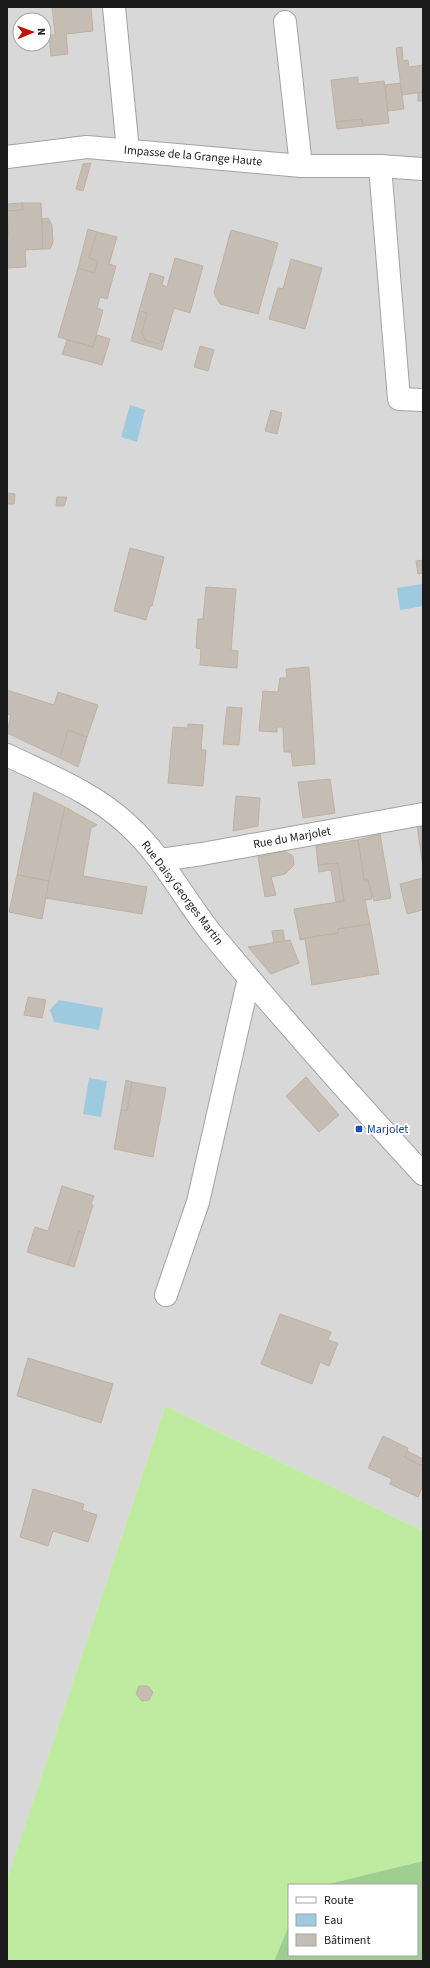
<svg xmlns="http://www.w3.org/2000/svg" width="430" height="1968" font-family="'Source Sans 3',sans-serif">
  <rect width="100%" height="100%" fill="#edeadf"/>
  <path fill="#d9d8d8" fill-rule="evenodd" d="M 7,7 L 423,7 L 423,1531 L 165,1406 L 7,1878 ZM 20,20 L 44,20 L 44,44 L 20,44 Z"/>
  <path fill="#bfeba1" d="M 165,1406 L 423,1531 L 423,1861 L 324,1885 L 289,1885 L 289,1925 L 274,1961 L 7,1961 L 7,1878 Z"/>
  <path fill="#9ecf91" d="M 423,1861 L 423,1961 L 274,1961 L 289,1925 L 289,1955 L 417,1955 L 417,1885 L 324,1885 Z"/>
  <g fill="#9dcade">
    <path d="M 130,405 L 145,410 L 137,442 L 121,437 Z"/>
    <path d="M 423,584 L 423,606 L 400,610 L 397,588 Z"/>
    <path d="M 59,1000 L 103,1008 L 99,1030 L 54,1022 L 50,1010 Z"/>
    <path d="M 89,1078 L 107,1081 L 101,1117 L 83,1114 Z"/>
  </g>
  <g fill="#c5bcb3" stroke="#bfb1a1">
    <path d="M 52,7 L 91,7 L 93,31 L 66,34 L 68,54 L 51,56 L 49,35 L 55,35 Z"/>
    <path d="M 402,47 L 403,61 L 408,60 L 409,67 L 423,65 L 423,92 L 402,95 L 396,48 Z"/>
    <path d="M 358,77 L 358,84 L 384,81 L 389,123 L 363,126 L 362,119 L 336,122 L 331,80 Z"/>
    <path d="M 400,83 L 404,109 L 388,111 L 385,85 Z"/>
    <path d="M 423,92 L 423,101 L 418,101 L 418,93 Z"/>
    <path d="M 362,119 L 363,126 L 337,129 L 336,122 Z"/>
    <path d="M 91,163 L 83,191 L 76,189 L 83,164 Z"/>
    <path d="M 22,203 L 23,210 L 7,211 L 7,204 Z"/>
    <path d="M 22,203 L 41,203 L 43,249 L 25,250 L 26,267 L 7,268 L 7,239 L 9,239 L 7,211 L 23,210 Z"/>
    <path d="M 48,218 L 52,225 L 53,242 L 50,249 L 43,249 L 42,219 Z"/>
    <path d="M 88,229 L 97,232 L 89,258 L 98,261 L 94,273 L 78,268 Z"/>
    <path d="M 231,230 L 278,243 L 258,314 L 220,304 L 214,293 Z"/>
    <path d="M 97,232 L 117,237 L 109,264 L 116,266 L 107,299 L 100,297 L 97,308 L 103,310 L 93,347 L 58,337 L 78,268 L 94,273 L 98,261 L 89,258 Z"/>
    <path d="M 175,258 L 203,266 L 190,313 L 174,308 L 165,339 L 158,344 L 145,340 L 142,333 L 147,313 L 139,311 L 150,273 L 164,277 L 162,285 L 167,287 Z"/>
    <path d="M 291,259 L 322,268 L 305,329 L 269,319 L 278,288 L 283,289 Z"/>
    <path d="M 139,311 L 147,313 L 142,333 L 145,340 L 158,344 L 165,339 L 162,350 L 131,341 Z"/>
    <path d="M 97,335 L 110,339 L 102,365 L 62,354 L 67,340 L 93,347 Z"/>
    <path d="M 200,346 L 214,350 L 208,371 L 194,367 Z"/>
    <path d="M 271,410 L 282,413 L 277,434 L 265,431 Z"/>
    <path d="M 7,493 L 15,494 L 14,504 L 7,504 Z"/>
    <path d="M 57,497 L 67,497 L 64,506 L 56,506 Z"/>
    <path d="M 130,548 L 164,557 L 152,606 L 150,606 L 146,620 L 114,611 Z"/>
    <path d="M 423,560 L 423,573 L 418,574 L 416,561 Z"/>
    <path d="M 206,587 L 236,589 L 231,650 L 238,651 L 237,668 L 200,665 L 201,649 L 196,648 L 198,619 L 203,619 Z"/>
    <path d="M 309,667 L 315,764 L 293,766 L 291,752 L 284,752 L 283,727 L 277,727 L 277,732 L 259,731 L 263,691 L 278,692 L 280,678 L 287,678 L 286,669 Z"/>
    <path d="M 7,690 L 54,705 L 58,692 L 98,705 L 87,737 L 68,730 L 60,758 L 7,733 L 11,715 L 7,714 Z"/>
    <path d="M 227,707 L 242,708 L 239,745 L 223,744 Z"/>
    <path d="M 188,724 L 203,725 L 201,750 L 206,750 L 203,786 L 168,783 L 173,727 L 188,728 Z"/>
    <path d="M 68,730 L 87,737 L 78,767 L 60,758 Z"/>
    <path d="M 330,779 L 335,813 L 303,818 L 298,782 Z"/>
    <path d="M 34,792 L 65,807 L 49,881 L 17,875 Z"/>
    <path d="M 236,796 L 260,798 L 258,826 L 233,831 Z"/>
    <path d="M 65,807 L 97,825 L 91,828 L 83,876 L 147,887 L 142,914 L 45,898 Z"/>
    <path d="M 423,824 L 423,867 L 417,825 Z"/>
    <path d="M 380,834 L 391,898 L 374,901 L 368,880 L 364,880 L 358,840 Z"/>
    <path d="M 358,840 L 364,880 L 368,880 L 372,899 L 365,900 L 370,924 L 338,929 L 338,933 L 300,939 L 294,909 L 344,901 L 338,863 L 318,865 L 316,846 Z"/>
    <path d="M 284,851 L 293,856 L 294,865 L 285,874 L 271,877 L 276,895 L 265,897 L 258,857 Z"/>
    <path d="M 338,863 L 344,901 L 336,902 L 331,870 L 319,872 L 318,865 Z"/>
    <path d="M 17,875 L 49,881 L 42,919 L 9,912 Z"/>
    <path d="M 423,878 L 423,910 L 407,914 L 400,884 Z"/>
    <path d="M 370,924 L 379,974 L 312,985 L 305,939 L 300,940 L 300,939 L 338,933 L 338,929 Z"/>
    <path d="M 283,930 L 285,941 L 274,943 L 272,931 Z"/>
    <path d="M 290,940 L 299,963 L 271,974 L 248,947 Z"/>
    <path d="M 28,997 L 46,1000 L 42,1018 L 24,1015 Z"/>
    <path d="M 306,1077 L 339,1115 L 319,1132 L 286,1096 Z"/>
    <path d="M 126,1080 L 132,1082 L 127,1111 L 121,1110 Z"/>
    <path d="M 132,1082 L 166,1088 L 153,1157 L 114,1149 L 121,1110 L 127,1111 Z"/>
    <path d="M 62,1186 L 94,1196 L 91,1204 L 93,1205 L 84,1234 L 79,1231 L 68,1265 L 27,1252 L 35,1227 L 48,1231 Z"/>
    <path d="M 79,1231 L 84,1234 L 74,1267 L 68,1265 Z"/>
    <path d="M 280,1314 L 331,1332 L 328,1340 L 338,1343 L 329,1366 L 320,1362 L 312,1384 L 261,1364 Z"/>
    <path d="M 28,1358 L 113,1384 L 101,1423 L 17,1396 Z"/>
    <path d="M 383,1436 L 408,1448 L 405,1457 L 423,1466 L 423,1486 L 418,1497 L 390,1484 L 392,1479 L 368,1468 Z"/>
    <path d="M 407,1451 L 423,1459 L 423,1466 L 405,1457 Z"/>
    <path d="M 33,1489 L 84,1504 L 82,1510 L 97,1515 L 88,1542 L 53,1531 L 48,1546 L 20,1537 Z"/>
    <path d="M 139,1686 L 148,1686 L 153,1692 L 149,1700 L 142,1701 L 136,1694 Z"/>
  </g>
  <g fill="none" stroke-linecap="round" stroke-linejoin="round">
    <defs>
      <g id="minor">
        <path d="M 114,7 L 128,151"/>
        <path d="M 285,22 L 301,166"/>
        <path d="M 7,157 L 87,147 L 301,166 L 380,166 L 423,169"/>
        <path d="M 380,166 L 399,399 L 423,400"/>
        <path d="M 7,755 C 48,775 93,792 127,824 C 162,855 183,898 212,934 C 280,1016 351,1096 423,1174"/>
        <path d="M 160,860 L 202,854 L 423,814"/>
        <path d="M 166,1295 L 198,1202 L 249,978"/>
      </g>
    </defs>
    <use href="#minor" stroke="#a2a2a2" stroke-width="24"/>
    <use href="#minor" stroke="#fff" stroke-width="22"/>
  </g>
  <rect fill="#1a4fb4" stroke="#fff" stroke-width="1.5" x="355" y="1125" width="8" height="8" rx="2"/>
  <g text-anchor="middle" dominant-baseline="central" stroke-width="4" stroke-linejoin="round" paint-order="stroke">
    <g font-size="12" fill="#1b1b1b" stroke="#fff">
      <text transform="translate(193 156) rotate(5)">Impasse de la Grange Haute</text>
      <text transform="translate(292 838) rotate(-10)">Rue du Marjolet</text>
      <text transform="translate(182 893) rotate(53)">Rue Daisy Georges Martin</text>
    </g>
    <g font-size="12" fill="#164399" stroke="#fff" text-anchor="start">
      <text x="367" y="1129">Marjolet</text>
    </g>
  </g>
  <rect width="430" height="1968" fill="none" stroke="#1b1b1b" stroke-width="16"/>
  <rect x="288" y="1884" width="130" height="72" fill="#ffffff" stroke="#a4a4a4"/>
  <rect x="296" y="1897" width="20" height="6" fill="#ffffff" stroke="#a4a4a4"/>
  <text x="324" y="1904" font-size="12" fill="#1b1b1b">Route</text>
  <rect x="296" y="1914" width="20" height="12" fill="#9dcade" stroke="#a4a4a4"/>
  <text x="324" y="1924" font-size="12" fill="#1b1b1b">Eau</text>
  <rect x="296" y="1934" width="20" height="12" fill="#c5bcb3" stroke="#a4a4a4"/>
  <text x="324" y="1944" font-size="12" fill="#1b1b1b">Bâtiment</text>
  <g transform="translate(32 32) rotate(88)"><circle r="19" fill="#ffffff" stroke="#a4a4a4"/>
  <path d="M0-3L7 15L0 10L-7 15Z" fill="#c51100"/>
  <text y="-6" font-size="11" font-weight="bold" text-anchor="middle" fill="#1b1b1b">N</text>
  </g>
</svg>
